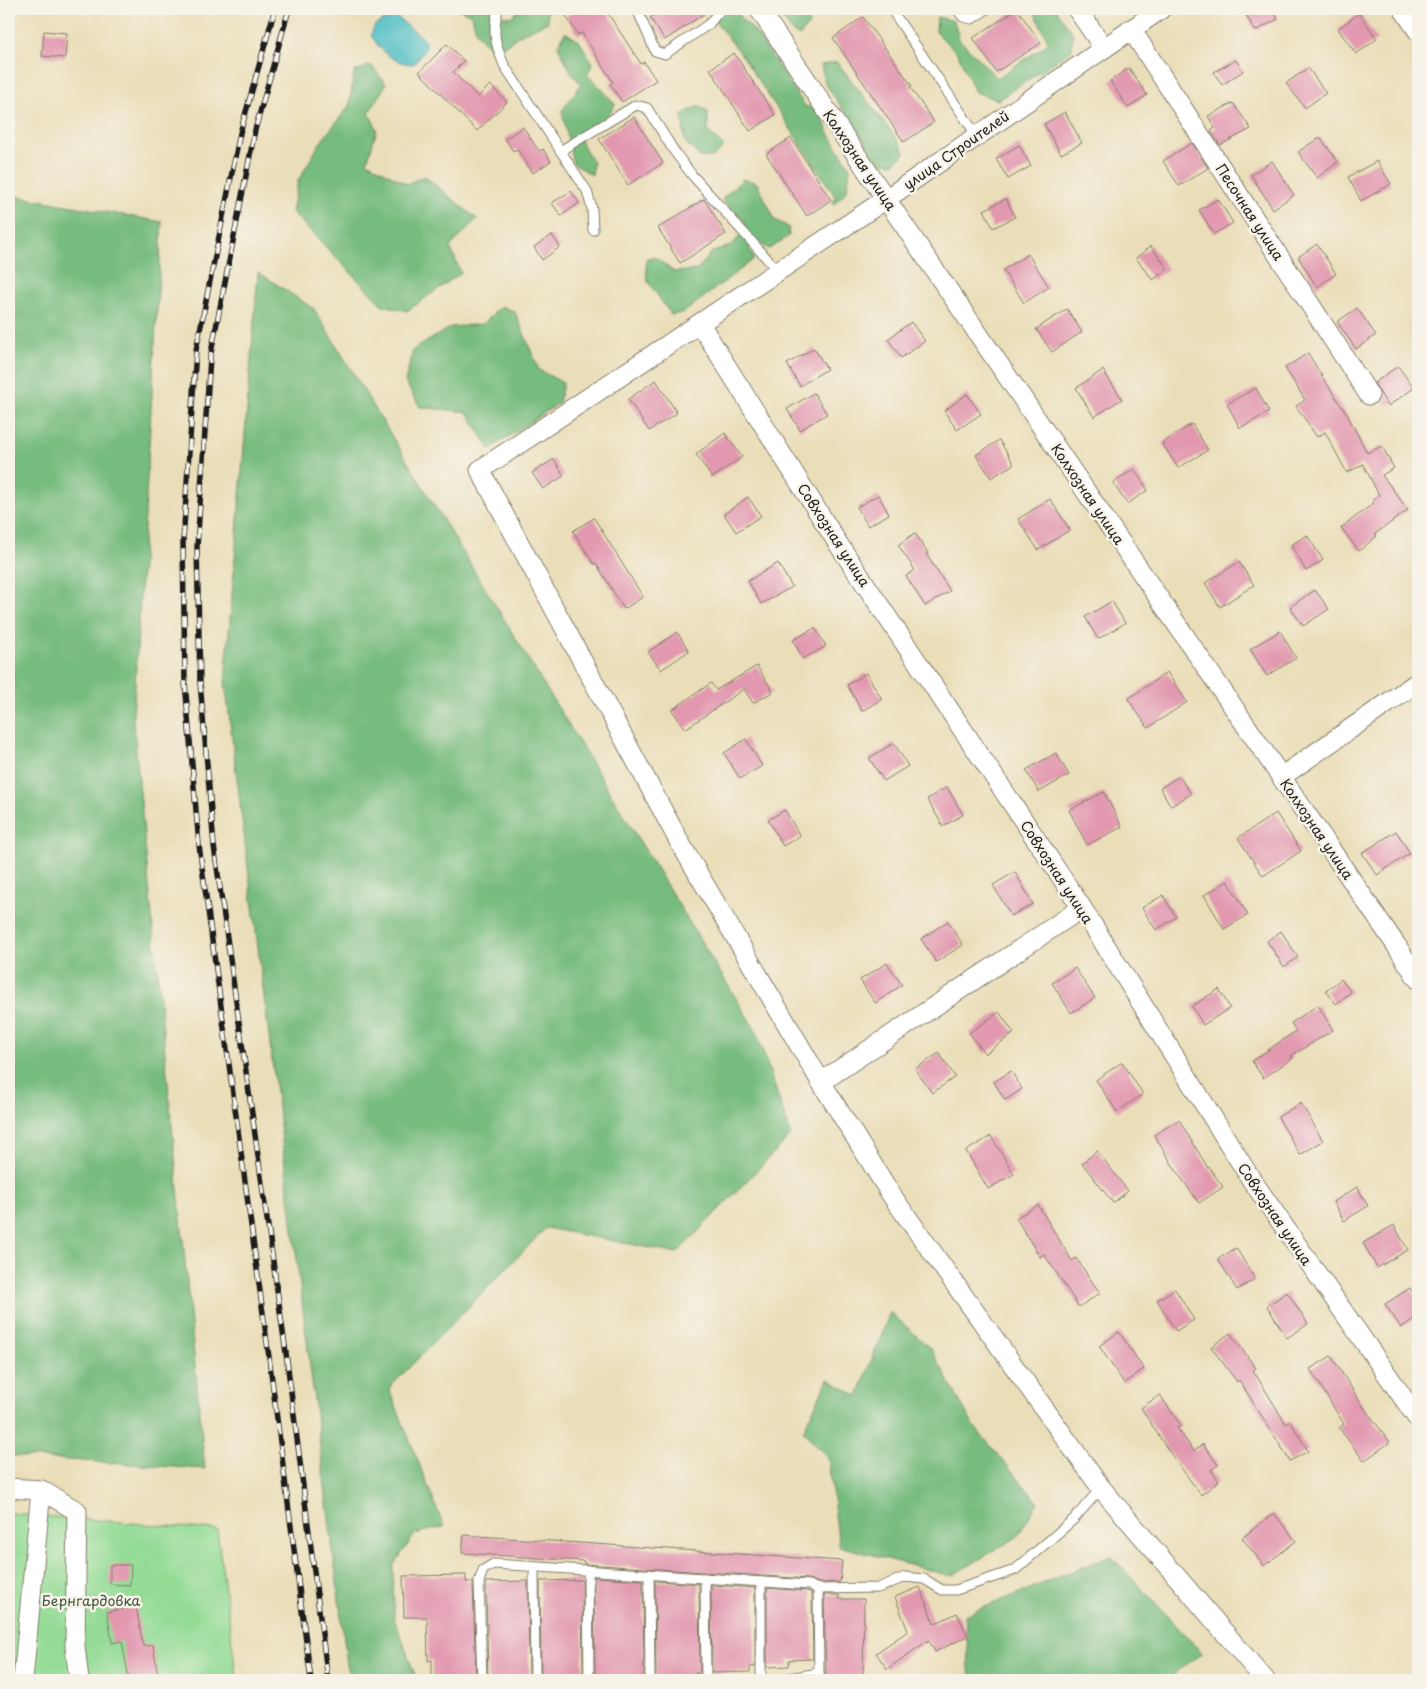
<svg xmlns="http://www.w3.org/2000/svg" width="1427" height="1689" font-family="'Playpen Sans',sans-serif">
  <rect width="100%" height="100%" fill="#f7f3e8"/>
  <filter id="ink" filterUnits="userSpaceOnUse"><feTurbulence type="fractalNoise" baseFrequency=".02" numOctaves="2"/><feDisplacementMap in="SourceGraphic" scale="10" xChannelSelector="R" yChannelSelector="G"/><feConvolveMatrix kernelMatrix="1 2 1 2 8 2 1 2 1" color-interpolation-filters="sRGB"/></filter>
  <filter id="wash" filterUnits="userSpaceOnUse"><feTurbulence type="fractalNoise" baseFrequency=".0096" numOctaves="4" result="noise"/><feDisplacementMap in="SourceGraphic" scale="20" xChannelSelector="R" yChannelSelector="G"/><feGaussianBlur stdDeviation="1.12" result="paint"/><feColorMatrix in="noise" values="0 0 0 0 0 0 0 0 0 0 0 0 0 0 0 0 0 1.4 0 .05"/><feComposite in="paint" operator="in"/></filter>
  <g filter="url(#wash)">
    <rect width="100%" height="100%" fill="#eadeb9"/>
    <path fill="#94dc96" stroke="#587c59" d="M 9,1513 L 217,1530 L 237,1680 L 9,1680 Z"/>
    <g fill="#77bc7f" stroke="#4a6c4e">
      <path d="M 458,9 L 492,9 L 493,15 L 511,17 L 520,9 L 547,9 L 548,22 L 519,35 L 494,54 L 476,32 L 472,15 Z"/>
      <path d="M 717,9 L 738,9 L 740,18 L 753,29 L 805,106 L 820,111 L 827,130 L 850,168 L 847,191 L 833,205 L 835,196 L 741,54 L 715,21 Z"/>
      <path d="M 776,9 L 807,9 L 809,24 L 800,36 L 793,33 Z"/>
      <path d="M 1033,9 L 1056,9 L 1073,34 L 1072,50 L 998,100 L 975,92 L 958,54 L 936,32 L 937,17 L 954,21 L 959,39 L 997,78 L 1049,43 Z"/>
      <path d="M 565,32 L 579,41 L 593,63 L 587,75 L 600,87 L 615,104 L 605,122 L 590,125 L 579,139 L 593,162 L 592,175 L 573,163 L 562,111 L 581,84 L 572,74 L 558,46 Z"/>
      <path d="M 837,62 L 900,143 L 905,153 L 893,164 L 878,161 L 825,83 L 821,65 Z"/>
      <path d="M 371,65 L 386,84 L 369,113 L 377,129 L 367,162 L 407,184 L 424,176 L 477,219 L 450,247 L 461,273 L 407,311 L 382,305 L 292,212 L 298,181 L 320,143 L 349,106 L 354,72 Z"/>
      <path d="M 699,106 L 708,112 L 708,131 L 724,147 L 713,157 L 700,157 L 685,142 L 682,114 Z"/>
      <path d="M 743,179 L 757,183 L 775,220 L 788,227 L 789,236 L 769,249 L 756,241 L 749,248 L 754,259 L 683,313 L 671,315 L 647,280 L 646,260 L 655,257 L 674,272 L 697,270 L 712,252 L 731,246 L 743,233 L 722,199 Z"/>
      <path d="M 9,186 L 16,196 L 162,222 L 133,719 L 205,1469 L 9,1456 Z"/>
      <path d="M 258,272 L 314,309 L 756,1031 L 791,1135 L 677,1253 L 546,1228 L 389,1388 L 444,1527 L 415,1534 L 393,1566 L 394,1618 L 417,1680 L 349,1680 L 225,682 Z"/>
      <path d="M 501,306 L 515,312 L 539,370 L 563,383 L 559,403 L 490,449 L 467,412 L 420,407 L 405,382 L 413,350 L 451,327 L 483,324 Z"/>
      <path d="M 890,1312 L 931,1349 L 973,1425 L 1038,1502 L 1017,1537 L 951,1576 L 839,1546 L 828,1458 L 803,1431 L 828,1379 L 858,1396 Z"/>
      <path d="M 1111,1556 L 1202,1653 L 1166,1680 L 970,1680 L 965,1615 Z"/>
    </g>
    <path fill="#50bfc5" stroke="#366e70" d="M 394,15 L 422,37 L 427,46 L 414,64 C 394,64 381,52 371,35 L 375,25 Z"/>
    <g id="blocks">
      <g fill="#e299b0">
        <path d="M 577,9 L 605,9 L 641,64 L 644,62 L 656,80 L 622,102 L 610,84 L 613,82 L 582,33 L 578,35 L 566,16 Z"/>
        <path d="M 663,9 L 711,9 L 665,40 L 650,18 Z"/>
        <path d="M 1017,9 L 1041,43 L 996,72 L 973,38 Z"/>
        <path d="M 1243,9 L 1273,9 L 1278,19 L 1255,31 Z"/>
        <path d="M 1359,13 L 1377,39 L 1356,54 L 1338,29 Z"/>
        <path d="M 863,17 L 912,86 L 910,87 L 934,122 L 904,142 L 833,38 Z"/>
        <path d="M 44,31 L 67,33 L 65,58 L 42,56 Z"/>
        <path d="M 447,44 L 464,61 L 453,72 L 478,97 L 490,85 L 507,102 L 477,131 L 419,72 Z"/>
        <path d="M 734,53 L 775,115 L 750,131 L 710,69 Z"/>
        <path d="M 1236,60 L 1243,71 L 1222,85 L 1214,72 Z"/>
        <path d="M 1129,68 L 1147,95 L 1128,108 L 1110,81 Z"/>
        <path d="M 1308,68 L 1326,93 L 1305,108 L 1286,83 Z"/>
        <path d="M 1233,103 L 1251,129 L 1220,145 L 1211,131 L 1215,128 L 1208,116 Z"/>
        <path d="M 1065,112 L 1082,143 L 1061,154 L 1044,124 Z"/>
        <path d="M 634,117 L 663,163 L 628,185 L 599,139 Z"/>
        <path d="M 523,127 L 539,151 L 543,149 L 551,161 L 533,173 L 517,149 L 513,151 L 505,139 Z"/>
        <path d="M 1320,137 L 1338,162 L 1317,178 L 1298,152 Z"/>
        <path d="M 791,138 L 831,200 L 807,216 L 766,154 Z"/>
        <path d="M 1192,143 L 1208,168 L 1179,186 L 1163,161 Z"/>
        <path d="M 1019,145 L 1031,166 L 1008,179 L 996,159 Z"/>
        <path d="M 1272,161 L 1294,195 L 1273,209 L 1251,175 Z"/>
        <path d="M 1377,161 L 1391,184 L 1361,201 L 1348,177 Z"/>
        <path d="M 571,191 L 579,203 L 561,216 L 552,203 Z"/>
        <path d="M 704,199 L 726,234 L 680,263 L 658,228 Z"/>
        <path d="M 1006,199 L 1015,217 L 993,228 L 984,210 Z"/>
        <path d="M 1218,199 L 1233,223 L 1214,234 L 1199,210 Z"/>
        <path d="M 552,235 L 560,247 L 542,260 L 534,247 Z"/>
        <path d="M 1317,244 L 1336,274 L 1317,287 L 1298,257 Z"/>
        <path d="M 1151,246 L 1168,269 L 1153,280 L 1136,258 Z"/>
        <path d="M 1028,254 L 1049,287 L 1024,303 L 1003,270 Z"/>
        <path d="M 1357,308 L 1376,335 L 1356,349 L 1337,322 Z"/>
        <path d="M 1067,309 L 1082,332 L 1052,352 L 1036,329 Z"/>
        <path d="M 911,322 L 925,341 L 901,358 L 888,339 Z"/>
        <path d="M 814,348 L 827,369 L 800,386 L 787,364 Z"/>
        <path d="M 1308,353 L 1323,378 L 1348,416 L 1367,453 L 1382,446 L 1394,468 L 1382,475 L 1408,510 L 1375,534 L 1377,536 L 1359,551 L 1341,528 L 1374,503 L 1372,501 L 1379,495 L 1363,464 L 1347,473 L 1325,432 L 1317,437 L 1296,406 L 1305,400 L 1285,368 Z"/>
        <path d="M 1398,366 L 1414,388 L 1388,406 L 1374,383 Z"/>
        <path d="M 1103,370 L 1122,399 L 1094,417 L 1076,388 Z"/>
        <path d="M 656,380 L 677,413 L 649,431 L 628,399 Z"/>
        <path d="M 1256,388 L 1269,412 L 1240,428 L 1227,404 Z"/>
        <path d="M 814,393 L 827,414 L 800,430 L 787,409 Z"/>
        <path d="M 967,394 L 981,414 L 957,430 L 944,411 Z"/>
        <path d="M 1192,424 L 1208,450 L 1178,468 L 1162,443 Z"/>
        <path d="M 725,433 L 742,457 L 712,478 L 696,454 Z"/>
        <path d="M 999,440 L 1014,464 L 991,478 L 976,455 Z"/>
        <path d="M 554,459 L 564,476 L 543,489 L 532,473 Z"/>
        <path d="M 1134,469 L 1148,490 L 1127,504 L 1113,483 Z"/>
        <path d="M 878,495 L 889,514 L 868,526 L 857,507 Z"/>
        <path d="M 748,497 L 761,516 L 736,532 L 724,514 Z"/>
        <path d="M 1050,499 L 1070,530 L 1038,550 L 1018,519 Z"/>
        <path d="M 594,518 L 643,597 L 624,609 L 596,563 L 594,564 L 573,531 Z"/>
        <path d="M 915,533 L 928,553 L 926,554 L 950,591 L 925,606 L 906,576 L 915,570 L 898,545 Z"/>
        <path d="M 1307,535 L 1323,560 L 1306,571 L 1291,545 Z"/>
        <path d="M 1239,562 L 1254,585 L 1220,607 L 1205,583 Z"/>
        <path d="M 778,563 L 792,587 L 761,604 L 748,581 Z"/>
        <path d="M 1315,590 L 1329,609 L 1303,626 L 1290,607 Z"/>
        <path d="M 1112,601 L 1125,623 L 1098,639 L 1085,617 Z"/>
        <path d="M 815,628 L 826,646 L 803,659 L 793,640 Z"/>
        <path d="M 1280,631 L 1296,658 L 1267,676 L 1250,649 Z"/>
        <path d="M 677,632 L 689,651 L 661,670 L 648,652 Z"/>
        <path d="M 757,666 L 773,692 L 753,703 L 744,689 L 685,729 L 672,710 L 711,683 L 716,690 Z"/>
        <path d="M 1167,672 L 1187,702 L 1148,728 L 1128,699 Z"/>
        <path d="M 866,673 L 882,699 L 862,711 L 847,685 Z"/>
        <path d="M 746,739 L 762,766 L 740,779 L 724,753 Z"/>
        <path d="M 894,743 L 908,766 L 884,781 L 869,758 Z"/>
        <path d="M 1056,753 L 1069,775 L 1039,792 L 1026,770 Z"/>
        <path d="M 1179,776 L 1191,794 L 1171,806 L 1160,788 Z"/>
        <path d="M 947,787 L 963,815 L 943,826 L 927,799 Z"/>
        <path d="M 1104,792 L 1122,827 L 1087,845 L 1069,810 Z"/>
        <path d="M 785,810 L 800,836 L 783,846 L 768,820 Z"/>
        <path d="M 1276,813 L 1301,851 L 1263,876 L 1238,838 Z"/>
        <path d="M 1396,831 L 1410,853 L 1377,875 L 1362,853 Z"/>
        <path d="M 1015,872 L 1033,904 L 1011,916 L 993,885 Z"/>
        <path d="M 1228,881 L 1248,915 L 1224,929 L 1204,895 Z"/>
        <path d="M 1163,895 L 1176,917 L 1156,930 L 1142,908 Z"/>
        <path d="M 948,921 L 963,945 L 936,962 L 921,939 Z"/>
        <path d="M 1281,931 L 1298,957 L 1284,967 L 1267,941 Z"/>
        <path d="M 887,963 L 902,985 L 875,1003 L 860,980 Z"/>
        <path d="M 1075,968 L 1095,998 L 1071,1013 L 1052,983 Z"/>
        <path d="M 1341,979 L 1351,992 L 1336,1004 L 1326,991 Z"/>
        <path d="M 1219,989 L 1230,1008 L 1203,1025 L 1192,1006 Z"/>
        <path d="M 1318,1005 L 1333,1030 L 1291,1056 L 1293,1058 L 1263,1078 L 1252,1061 L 1296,1031 L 1291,1023 Z"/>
        <path d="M 999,1012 L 1014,1033 L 985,1054 L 969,1033 Z"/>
        <path d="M 939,1053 L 955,1077 L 932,1093 L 915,1069 Z"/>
        <path d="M 1122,1062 L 1143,1094 L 1117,1112 L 1096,1080 Z"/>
        <path d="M 1011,1071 L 1022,1089 L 1005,1100 L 994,1082 Z"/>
        <path d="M 1301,1103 L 1323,1141 L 1300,1155 L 1278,1117 Z"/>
        <path d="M 1179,1120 L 1208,1168 L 1209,1167 L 1223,1187 L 1199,1203 L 1177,1172 L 1154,1135 Z"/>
        <path d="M 991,1136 L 1014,1174 L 988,1189 L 966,1151 Z"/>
        <path d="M 1097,1151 L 1128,1191 L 1113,1203 L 1082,1163 Z"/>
        <path d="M 1357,1187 L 1368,1206 L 1344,1221 L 1333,1202 Z"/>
        <path d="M 1038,1205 L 1072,1261 L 1076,1258 L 1100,1293 L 1079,1307 L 1044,1254 L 1040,1257 L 1016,1218 Z"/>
        <path d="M 1394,1225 L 1408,1250 L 1377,1268 L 1363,1243 Z"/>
        <path d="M 1236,1248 L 1255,1279 L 1237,1290 L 1218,1259 Z"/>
        <path d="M 1410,1288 L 1418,1300 L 1418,1316 L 1401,1328 L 1385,1304 Z"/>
        <path d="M 1175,1289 L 1194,1320 L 1176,1331 L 1157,1300 Z"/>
        <path d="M 1287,1292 L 1308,1324 L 1287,1338 L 1267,1306 Z"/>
        <path d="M 1119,1332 L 1144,1369 L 1124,1383 L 1099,1346 Z"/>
        <path d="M 1230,1333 L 1256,1368 L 1253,1370 L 1286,1424 L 1290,1421 L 1308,1451 L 1290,1461 L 1239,1380 L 1237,1382 L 1211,1347 Z"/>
        <path d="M 1331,1356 L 1365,1409 L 1390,1442 L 1364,1461 L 1339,1428 L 1344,1424 L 1310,1369 Z"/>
        <path d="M 1160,1395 L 1181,1426 L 1177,1428 L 1194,1451 L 1203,1444 L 1218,1465 L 1211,1470 L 1219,1481 L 1201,1495 L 1168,1450 L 1141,1408 Z"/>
        <path d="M 1274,1513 L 1296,1541 L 1264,1566 L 1242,1538 Z"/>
        <path d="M 464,1535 L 842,1561 L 840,1582 L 819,1583 L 809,1579 L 584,1564 L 584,1561 L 462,1553 Z"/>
        <path d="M 110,1565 L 131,1565 L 130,1585 L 110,1584 Z"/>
        <path d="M 466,1575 L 466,1582 L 473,1582 L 476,1680 L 432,1680 L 432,1660 L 428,1661 L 427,1617 L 404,1617 L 403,1576 Z"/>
        <path d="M 594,1577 L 643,1580 L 644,1680 L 595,1680 Z"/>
        <path d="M 582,1580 L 583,1680 L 541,1680 L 540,1581 Z"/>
        <path d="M 528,1581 L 529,1680 L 488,1680 L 486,1582 Z"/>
        <path d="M 655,1581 L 699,1584 L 700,1673 L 695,1673 L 695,1680 L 656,1680 Z"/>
        <path d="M 711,1585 L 755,1588 L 755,1667 L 750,1667 L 750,1672 L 712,1673 Z"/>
        <path d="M 920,1587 L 934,1624 L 957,1613 L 968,1636 L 935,1652 L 929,1640 L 887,1669 L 876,1653 L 908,1631 L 895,1597 Z"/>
        <path d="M 767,1588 L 807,1591 L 812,1593 L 813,1659 L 789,1660 L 789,1666 L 767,1667 Z"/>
        <path d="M 824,1595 L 839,1595 L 839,1599 L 864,1599 L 863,1680 L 826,1680 Z"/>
        <path d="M 136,1606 L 143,1646 L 153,1645 L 158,1676 L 154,1677 L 155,1680 L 129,1680 L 122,1641 L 112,1643 L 107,1612 Z"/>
      </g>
    </g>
  </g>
  <g filter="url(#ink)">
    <use href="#blocks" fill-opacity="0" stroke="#837d6a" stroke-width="1"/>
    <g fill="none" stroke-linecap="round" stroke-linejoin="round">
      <defs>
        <g id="service">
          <path d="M 498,9 C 492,33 495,43 504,65 L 587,191 L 592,209 L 593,230"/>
          <path d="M 637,9 L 655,51 L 665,54 L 709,24 L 721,9"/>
          <path d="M 891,9 L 977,136"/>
          <path d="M 957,9 L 963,17 L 972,19 L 987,9"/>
          <path d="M 560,151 L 636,105 L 647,108 L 674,151 L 692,175 L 778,271"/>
          <path d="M 534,1567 L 535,1680"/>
          <path d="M 588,1570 L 589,1680"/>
          <path d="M 649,1574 L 650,1680"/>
          <path d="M 705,1578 L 706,1680"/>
          <path d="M 761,1582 L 761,1680"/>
          <path d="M 818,1589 L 819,1680"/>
          <path d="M 482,1680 L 479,1582 L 483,1570 L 493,1564 L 809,1585 L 818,1589 L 878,1588 L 905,1577 L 924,1579 L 942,1590 L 956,1590 L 1015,1570 L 1074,1519 L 1101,1488"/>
          <path d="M 776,1680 L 819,1673"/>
        </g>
        <g id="minor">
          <path d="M 759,9 L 886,199 L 1396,945 L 1418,979"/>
          <path d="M 1077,9 L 1104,48"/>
          <path d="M 1161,9 L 886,199 L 480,470 L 680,843 L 821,1082 L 892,1196 L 1101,1488 L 1265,1680"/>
          <path d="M 1403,9 L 1418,31"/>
          <path d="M 1131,29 L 1369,395"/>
          <path d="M 700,324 L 837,542 L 1082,908 L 1251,1179 L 1418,1419"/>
          <path d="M 1281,777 L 1418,682"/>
          <path d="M 821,1082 L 1082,908"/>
          <path d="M 9,1488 L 41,1490 L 77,1511 L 75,1646 L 79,1680"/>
          <path d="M 23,1680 L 41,1490"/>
        </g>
      </defs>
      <use href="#service" stroke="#837d6a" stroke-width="11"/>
      <use href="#minor" stroke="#837d6a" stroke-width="21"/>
      <use href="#service" stroke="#fff" stroke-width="9"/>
      <use href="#minor" stroke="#fff" stroke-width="19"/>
      <defs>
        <g id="rail">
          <path d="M 275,9 L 240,133 L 196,350 L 183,541 L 185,682 L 199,845 L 269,1357 L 311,1680"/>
          <path d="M 289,9 L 255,130 L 210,358 L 197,547 L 200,682 L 214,846 L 286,1353 L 328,1680"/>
        </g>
      </defs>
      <use href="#rail" stroke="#1c1c1c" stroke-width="5.5"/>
      <use href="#rail" stroke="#f7f3e8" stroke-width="4" stroke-dasharray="11" stroke-linecap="butt"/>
    </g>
  </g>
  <g text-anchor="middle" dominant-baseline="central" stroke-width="5" stroke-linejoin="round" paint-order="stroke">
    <g font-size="14" fill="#1c1c1c" stroke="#f7f3e8">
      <text transform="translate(956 150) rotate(-35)">улица Строителей</text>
      <text transform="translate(860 160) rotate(56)">Колхозная улица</text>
      <text transform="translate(1250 212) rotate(57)">Песочная улица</text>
      <text transform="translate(1088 494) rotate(56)">Колхозная улица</text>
      <text transform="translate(834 535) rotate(57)">Совхозная улица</text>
      <text transform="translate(1317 829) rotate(56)">Колхозная улица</text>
      <text transform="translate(1057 872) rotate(57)">Совхозная улица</text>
      <text transform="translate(1275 1214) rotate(56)">Совхозная улица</text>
    </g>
    <g font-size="14" fill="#405641" stroke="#f7f3e8">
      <text x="91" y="1600">Бернгардовка</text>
    </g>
  </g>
  <rect width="1427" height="1689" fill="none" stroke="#f7f3e8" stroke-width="30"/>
</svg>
